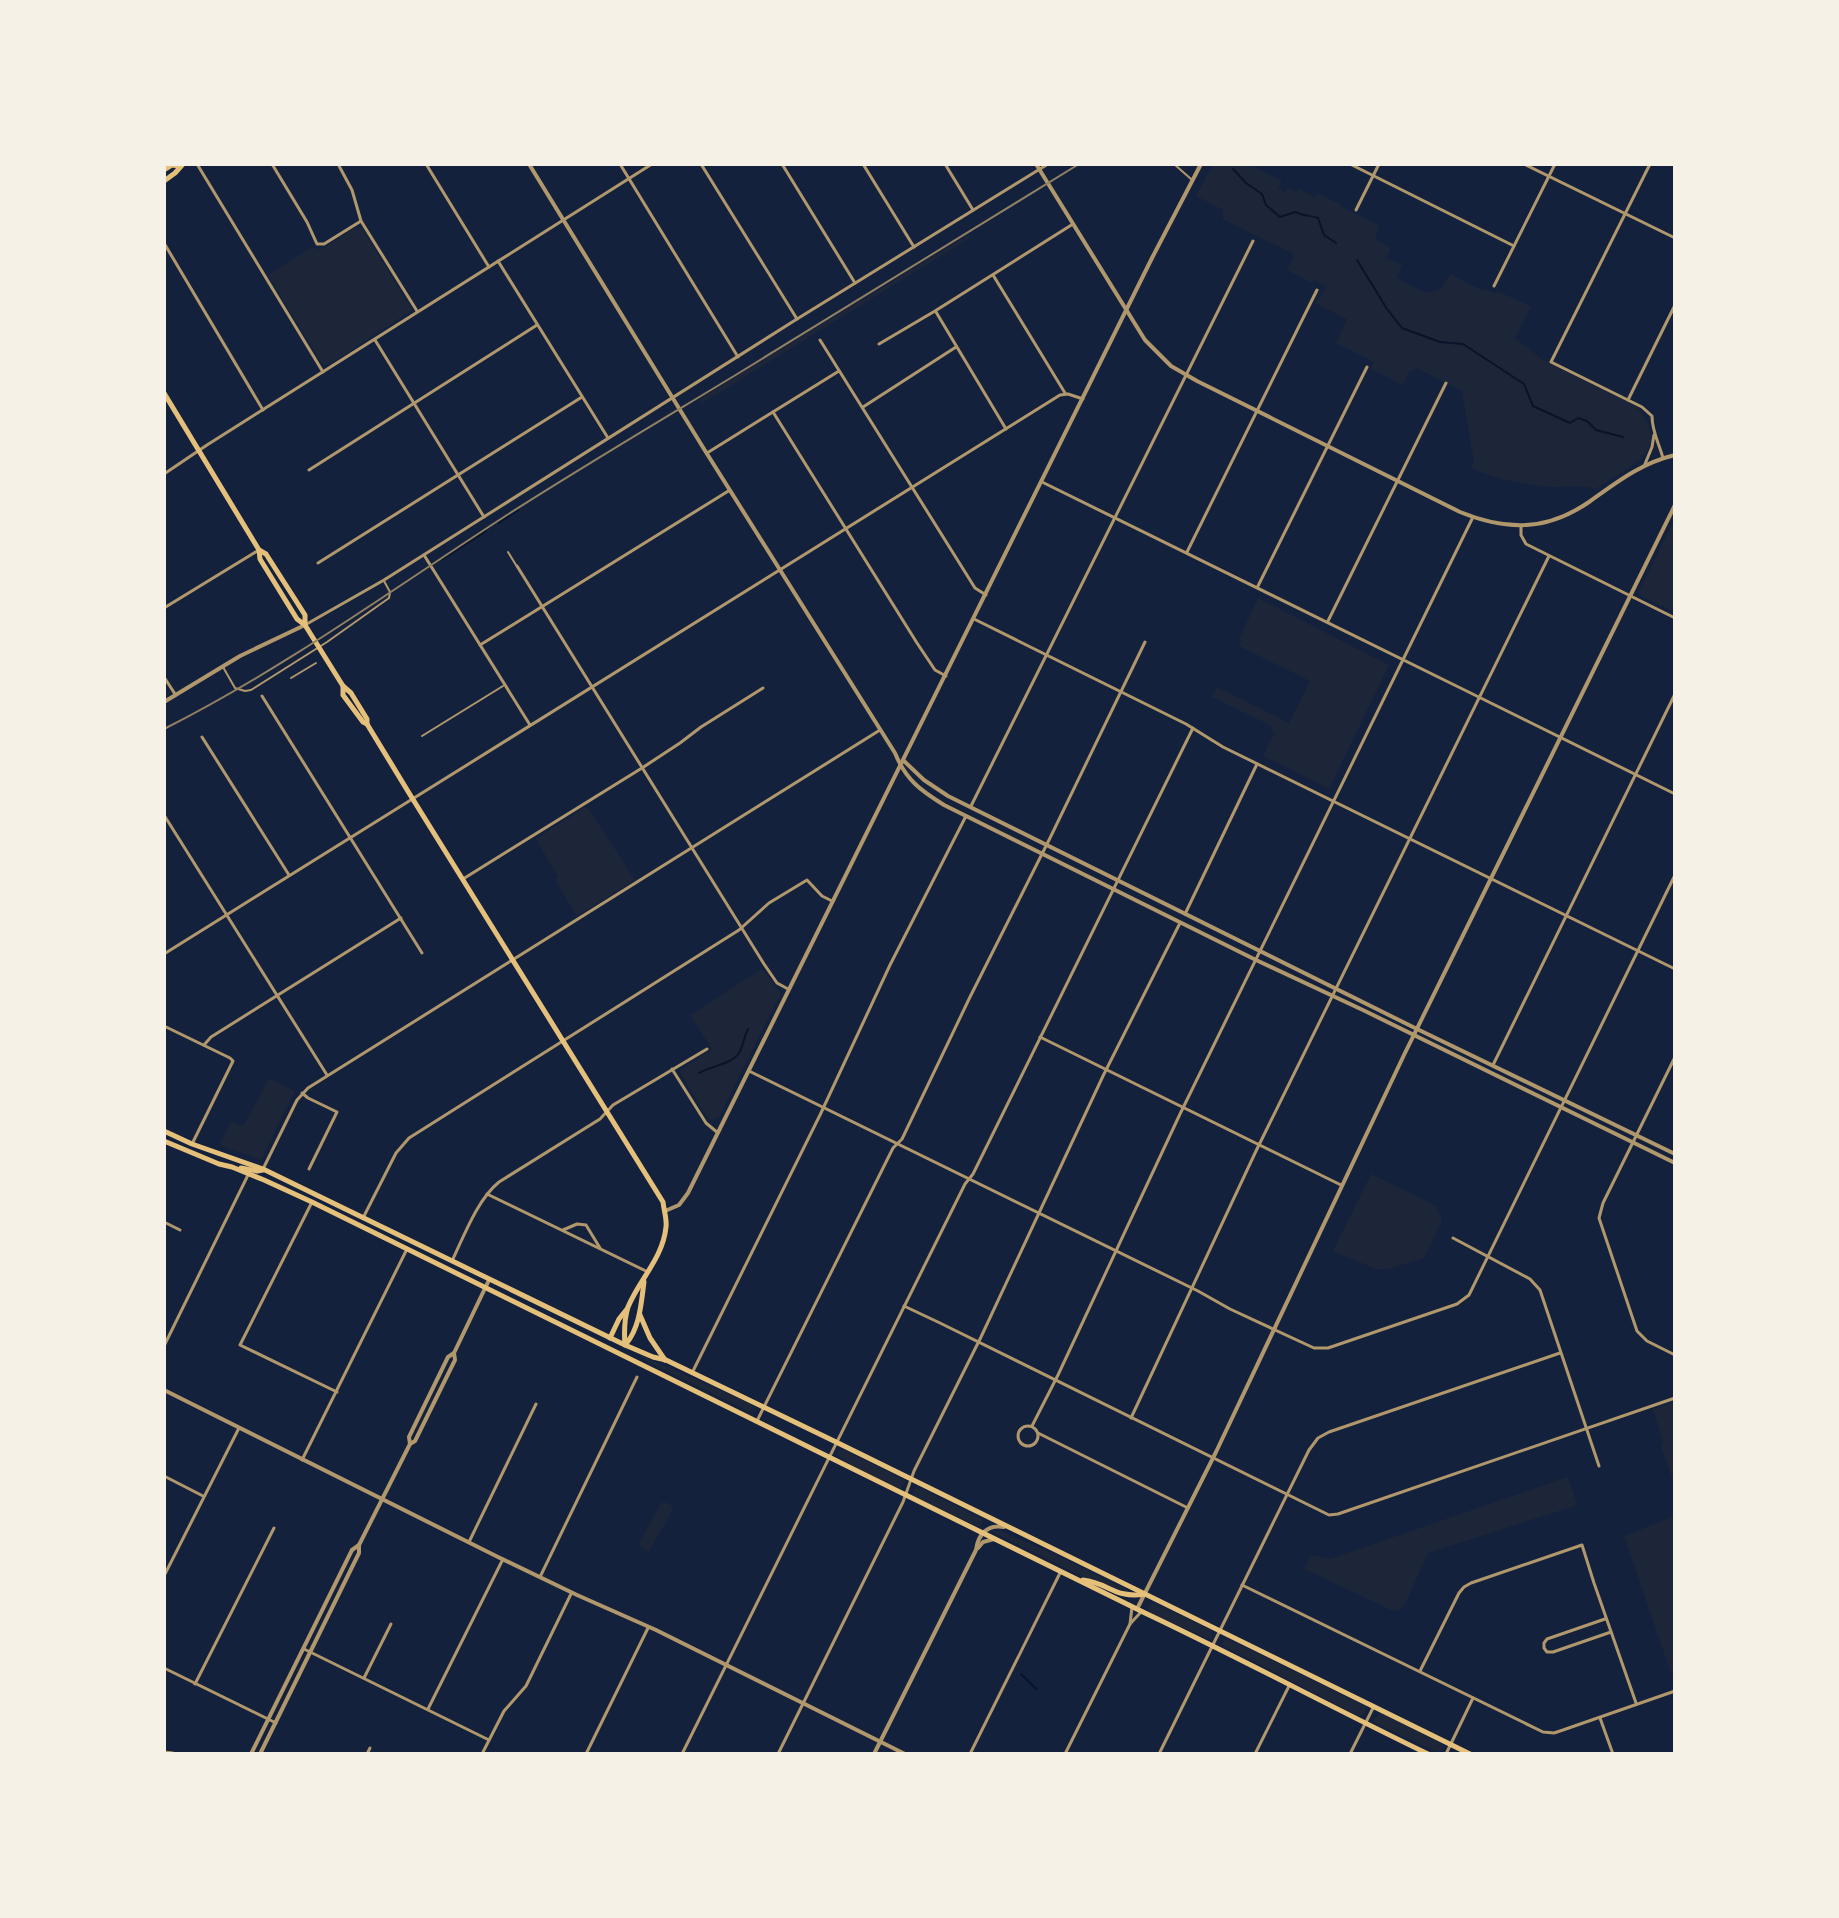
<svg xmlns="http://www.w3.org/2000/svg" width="1839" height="1918" font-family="'Exo 2',sans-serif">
  <rect width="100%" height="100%" fill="#14213d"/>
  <g fill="#1d2539">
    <path d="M 1213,164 L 1249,164 L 1282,181 L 1278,188 L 1285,192 L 1288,188 L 1296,192 L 1298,188 L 1315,197 L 1317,193 L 1340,204 L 1340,206 L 1379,225 L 1375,239 L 1391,248 L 1386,258 L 1402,265 L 1397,278 L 1427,293 L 1441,289 L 1450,274 L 1483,291 L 1485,289 L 1493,293 L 1499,292 L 1531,306 L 1515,338 L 1543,360 L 1637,407 C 1674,454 1629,465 1596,489 C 1582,485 1568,487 1552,487 C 1529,486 1492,478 1471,468 L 1474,462 L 1462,391 L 1417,368 L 1409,372 L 1403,385 L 1371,369 L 1374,362 L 1336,343 L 1347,319 L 1315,303 L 1327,287 L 1314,280 L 1312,283 L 1287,270 L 1294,256 L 1292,253 L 1223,219 L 1223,210 L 1196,196 Z"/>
    <path d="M 356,227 L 362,228 L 411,308 L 411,311 L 333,362 L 325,366 L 322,364 L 268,275 L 312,247 L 318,249 L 322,249 Z"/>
    <path d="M 970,234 L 968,239 L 701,404 L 701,398 Z"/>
    <path d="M 1675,518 L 1675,612 L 1641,596 L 1639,592 Z"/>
    <path d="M 1258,598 L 1389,665 L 1329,789 L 1263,756 L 1274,734 L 1270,725 L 1212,697 L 1217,687 L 1289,723 L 1310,681 L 1239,646 L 1241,640 L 1239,639 Z"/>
    <path d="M 585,807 L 590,811 L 635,880 L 577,916 L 555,880 L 558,877 L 536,839 Z"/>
    <path d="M 762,969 L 781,993 L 719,1117 L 711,1120 L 707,1117 L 679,1071 L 712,1049 L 690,1015 Z"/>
    <path d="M 268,1080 L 273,1080 L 295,1091 L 261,1160 L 219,1145 L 231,1121 L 241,1126 L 244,1125 Z"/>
    <path d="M 1371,1174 L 1436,1206 L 1442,1221 L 1424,1258 L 1388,1269 L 1376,1269 L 1333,1251 Z"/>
    <path d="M 638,1354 L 747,1402 L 753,1406 L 753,1411 L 748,1411 L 648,1362 Z"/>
    <path d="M 1675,1402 L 1675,1486 L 1661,1446 L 1663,1442 L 1653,1409 Z"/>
    <path d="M 839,1450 L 844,1450 L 901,1478 L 905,1481 L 902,1488 L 898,1488 C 879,1478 851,1469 837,1453 Z"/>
    <path d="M 1568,1477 L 1576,1502 L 1575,1506 L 1428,1553 L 1405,1604 L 1401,1609 L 1393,1611 L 1304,1569 L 1311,1555 L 1330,1559 Z"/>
    <path d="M 918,1487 L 980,1518 L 983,1520 L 982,1524 L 979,1527 L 976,1526 L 914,1496 L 913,1490 Z"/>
    <path d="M 664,1502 L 671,1505 L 673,1509 L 649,1552 L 638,1545 L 661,1503 Z"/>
    <path d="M 1675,1516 L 1675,1682 L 1674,1682 L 1624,1536 Z"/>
    <path d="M 996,1530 L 1003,1532 L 1061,1557 L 1134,1593 L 1119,1592 L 1075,1573 L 991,1531 Z"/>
    <path d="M 1152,1602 L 1211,1630 L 1212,1636 L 1210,1639 L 1206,1638 L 1153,1614 L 1148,1610 Z"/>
    <path d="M 1224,1639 L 1228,1639 L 1365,1706 L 1367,1709 L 1363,1715 L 1358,1716 L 1224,1646 L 1222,1643 Z"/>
    <path d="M 1381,1713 L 1440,1743 L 1443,1745 L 1442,1749 L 1438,1752 L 1435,1751 L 1376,1724 L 1374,1722 L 1375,1717 Z"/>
  </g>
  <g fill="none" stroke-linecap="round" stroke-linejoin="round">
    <g stroke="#0b132b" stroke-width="2">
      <path d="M 1233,169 L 1246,183 L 1262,194 L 1266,205 L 1280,217 L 1295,212 C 1303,216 1309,215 1318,218 L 1324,235 L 1336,243"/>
      <path d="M 1357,260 L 1387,309 L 1402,328 L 1440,342 L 1463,344 L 1524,384 L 1533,406 L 1570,423 L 1578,418 L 1587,421 L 1596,430 L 1623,437"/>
      <path d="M 499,523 L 518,510"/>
      <path d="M 443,559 L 486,531"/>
      <path d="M 699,1073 C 712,1065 735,1065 741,1049 C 744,1042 744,1036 748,1029"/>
      <path d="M 1021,1674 L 1036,1689"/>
    </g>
    <g stroke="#b1986c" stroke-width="2">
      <path d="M 1174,164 L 1191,179"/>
      <path d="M 508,552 L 516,565"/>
      <path d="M 223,667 L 235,688 L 245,691 L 251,690 L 327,642 L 389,598 L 390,592 L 384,581"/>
      <path d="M 422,736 L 503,686"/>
    </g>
    <path stroke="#b1986c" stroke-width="2" d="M 291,678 L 316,663"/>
    <g stroke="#b1986c" stroke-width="3">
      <path d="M 197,164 L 323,372"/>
      <path d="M 272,164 L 307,222 L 317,244 L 324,244 L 361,221"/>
      <path d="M 338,164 L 352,190 L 361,221 L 417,311"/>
      <path d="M 426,164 L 489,267"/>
      <path d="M 620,164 L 738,357"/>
      <path d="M 701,164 L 797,319"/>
      <path d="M 782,164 L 855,283"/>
      <path d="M 863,164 L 914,247"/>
      <path d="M 945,164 L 973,210"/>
      <path d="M 1350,164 L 1514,246"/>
      <path d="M 1524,164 L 1675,238"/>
      <path d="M 1650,164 L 1551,362 L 1642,407 L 1652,416 C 1652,432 1659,443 1663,458"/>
      <path d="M 1356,210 L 1379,164"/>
      <path d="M 164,243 L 263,410"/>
      <path d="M 498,261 L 608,438"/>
      <path d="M 993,275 L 1065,393"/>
      <path d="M 1494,286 L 1555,164"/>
      <path d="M 936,312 L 1006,429"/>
      <path d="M 375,340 L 484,517"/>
      <path d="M 820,340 L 975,588 L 986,595"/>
      <path d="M 879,344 L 935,311 L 1073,224"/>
      <path d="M 1628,400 L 1675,305"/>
      <path d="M 863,407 L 956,347"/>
      <path d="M 773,412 L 917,643 L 935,670 L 946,676"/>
      <path d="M 707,453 L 839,371"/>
      <path d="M 1645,464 L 1652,447 L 1654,435"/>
      <path d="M 309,470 L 537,325"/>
      <path d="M 164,474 L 207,445 L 652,164"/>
      <path d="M 1042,482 C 1253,585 1464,690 1675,794"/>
      <path d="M 1521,526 L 1521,535 L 1526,544 L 1675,618"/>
      <path d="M 1187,552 L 1317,290"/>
      <path d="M 424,555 L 530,725"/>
      <path d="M 318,563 L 582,397"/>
      <path d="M 517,566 L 764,964 L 777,983 L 788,989"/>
      <path d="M 1258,586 L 1367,367"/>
      <path d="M 164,608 L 259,550"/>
      <path d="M 974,619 L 1186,724 L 1223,747 L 1675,969"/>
      <path d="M 1328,621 L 1446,383"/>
      <path d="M 305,625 L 384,580 L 797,319 L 1048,164"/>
      <path d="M 480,645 L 730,490"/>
      <path d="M 164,677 L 175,694"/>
      <path d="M 262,696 L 422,953"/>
      <path d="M 202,737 L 289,875"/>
      <path d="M 971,806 L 1253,241"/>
      <path d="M 164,815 L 327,1075"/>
      <path d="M 463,879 L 642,768 L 680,743 L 701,727 L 763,688"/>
      <path d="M 1185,914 L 1257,764"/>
      <path d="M 164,954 L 1060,395 L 1068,394 L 1083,399"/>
      <path d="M 164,1026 L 230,1058 L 233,1061 L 193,1142"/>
      <path d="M 1040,1037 L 1341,1185"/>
      <path d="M 204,1045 L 211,1037 L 401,918"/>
      <path d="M 1675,1057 L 1603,1203 L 1599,1218 L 1637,1331 L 1647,1341 L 1675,1355"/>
      <path d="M 1493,1065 L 1675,694"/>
      <path d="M 672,1069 L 706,1123 L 718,1133"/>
      <path d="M 749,1071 L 1198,1291 L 1230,1309 L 1314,1348 L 1328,1348 L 1457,1304 L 1469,1295 L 1675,875"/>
      <path d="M 302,1093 L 308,1098 L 337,1112 L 309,1169"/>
      <path d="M 263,1169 L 297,1100 L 308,1088 L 880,730"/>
      <path d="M 487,1194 L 648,1272"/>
      <path d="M 312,1202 L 240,1345 L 337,1392"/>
      <path d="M 363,1218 L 396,1153 L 409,1138 L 739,930 L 769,903 L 807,880 L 822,896 L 832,901"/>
      <path d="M 164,1222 L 180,1230"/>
      <path d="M 563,1230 L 577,1224 L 586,1225 L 600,1248"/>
      <path d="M 1453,1238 L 1530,1279 L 1540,1290 L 1599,1466"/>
      <path d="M 452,1261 C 464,1236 477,1200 499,1182 L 600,1119 L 613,1105 L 707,1049"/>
      <path d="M 904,1306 L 940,1323 L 1329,1515 L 1338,1514 L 1675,1398"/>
      <path d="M 164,1346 L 249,1173"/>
      <path d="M 692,1373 L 820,1115 L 890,965 L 966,816"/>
      <path d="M 1131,1418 L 1256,1151 L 1549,556"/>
      <path d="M 757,1421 L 893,1148 L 902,1139 L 970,997 L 1050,838 L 1145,642"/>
      <path d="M 1032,1426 L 1058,1375 L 1180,1114 L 1473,517"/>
      <circle cx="1028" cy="1436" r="10"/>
      <path d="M 1038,1433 L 1188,1508"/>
      <path d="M 302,1460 L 407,1249"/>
      <path d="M 164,1476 L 203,1496"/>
      <path d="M 469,1542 L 536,1404"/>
      <path d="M 164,1576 L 239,1428"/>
      <path d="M 540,1577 L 637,1377"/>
      <path d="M 1242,1585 L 1543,1732 L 1554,1733 L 1563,1730 L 1675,1691"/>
      <path d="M 1605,1619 L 1547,1639 L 1544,1643 L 1544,1648 L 1547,1652 L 1553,1652 L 1611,1632"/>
      <path d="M 1130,1624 L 1141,1612"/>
      <path d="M 304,1649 L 489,1740"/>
      <path d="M 164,1668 L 276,1723"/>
      <path d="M 1420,1671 L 1459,1593 L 1464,1587 L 1471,1583 L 1582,1545 L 1594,1583 L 1636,1703"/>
      <path d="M 364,1678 L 391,1624"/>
      <path d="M 195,1684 L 274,1528"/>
      <path d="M 428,1709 L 503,1559"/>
      <path d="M 1600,1718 L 1613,1754"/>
      <path d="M 164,1752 L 173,1753"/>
      <path d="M 367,1754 L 370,1748"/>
      <path d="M 482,1754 L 504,1711 L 526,1686 L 571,1594"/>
      <path d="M 586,1754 L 648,1628"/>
      <path d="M 682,1754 L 965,1184 L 973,1174 L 1193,728"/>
      <path d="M 778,1754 L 903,1502 L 914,1471 L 981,1337 L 1103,1076 L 1180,923"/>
      <path d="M 970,1754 L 1061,1571"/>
      <path d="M 1065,1754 L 1130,1624 L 1132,1607"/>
      <path d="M 1159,1754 L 1309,1450 L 1318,1438 L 1329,1432 L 1560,1353"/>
      <path d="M 1255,1754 L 1290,1684"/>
      <path d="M 1350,1754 L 1374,1706"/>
      <path d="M 1446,1754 L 1473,1698"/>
    </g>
    <g stroke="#b1986c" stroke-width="4">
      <path d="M 529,164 L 704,449 L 895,753 C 906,780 920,790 944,805 L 1256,960 L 1365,1011 L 1675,1163"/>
      <path d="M 1036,164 L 1145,340 L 1171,366 L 1197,381 L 1460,512 C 1507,531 1547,531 1589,502 C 1617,482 1641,463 1675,455"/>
      <path d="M 164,702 L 240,656 L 305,625"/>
      <path d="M 904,761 L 924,780 L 948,796 L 1417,1029 L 1675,1154"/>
      <path d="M 665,1211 L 679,1205 L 688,1193 L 1152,258 L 1201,164"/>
      <path d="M 164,1390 L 498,1557 L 577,1595 L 656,1630 L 905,1754"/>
      <path d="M 410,1444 L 415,1441 L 455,1360 L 454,1353"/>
      <path d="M 978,1548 L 983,1542 L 994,1539"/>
      <path d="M 1137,1609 L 1216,1452 L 1404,1055 L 1675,505"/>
      <path d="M 251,1754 L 352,1550 L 359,1545"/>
      <path d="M 260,1754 L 359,1553 L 359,1545 L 410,1444 L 409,1437 L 448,1357 L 454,1353 L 489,1280"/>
      <path d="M 874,1754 L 976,1550 C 978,1534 988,1524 1004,1527"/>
    </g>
    <g stroke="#e5c07b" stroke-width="5">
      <path d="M 164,393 L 259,550 L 260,559 L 297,619 L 305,625 L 343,686 L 351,693 L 367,719 L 367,724 L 409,793 L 663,1202 C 664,1211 667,1219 666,1227 C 663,1258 639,1280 628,1307 C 624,1320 624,1332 625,1345"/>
      <path d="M 259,550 L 266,554 L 305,615 L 305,624"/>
      <path d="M 343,686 L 343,695 L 363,722 L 367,724"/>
      <path d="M 626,1344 C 640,1327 641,1304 644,1282"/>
    </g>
    <g stroke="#e5c07b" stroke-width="5">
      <path d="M 164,170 L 172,165 L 180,166"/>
      <path d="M 164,181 L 175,173 L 183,164"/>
      <path d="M 164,1131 L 192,1144 L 263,1169 L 625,1345 L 653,1357 L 666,1360 L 836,1442 L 1470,1754"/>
      <path d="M 164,1141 L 219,1164 L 232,1167 L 264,1180 L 312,1202 L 1145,1613 C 1240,1658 1333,1708 1428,1754"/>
      <path d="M 241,1168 L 257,1171 L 263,1170"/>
      <path d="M 640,1315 L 650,1338 L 665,1360"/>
      <path d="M 610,1338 L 619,1319 L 627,1309"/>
      <path d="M 1083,1580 C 1109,1583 1115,1599 1145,1594"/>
    </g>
    <path stroke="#918062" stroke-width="2" d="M 164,729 C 285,668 394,588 507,515 C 582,467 658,422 734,376 C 849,305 964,234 1079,164"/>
  </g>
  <rect width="1839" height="1918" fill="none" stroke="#f6f1e7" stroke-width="332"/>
</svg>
